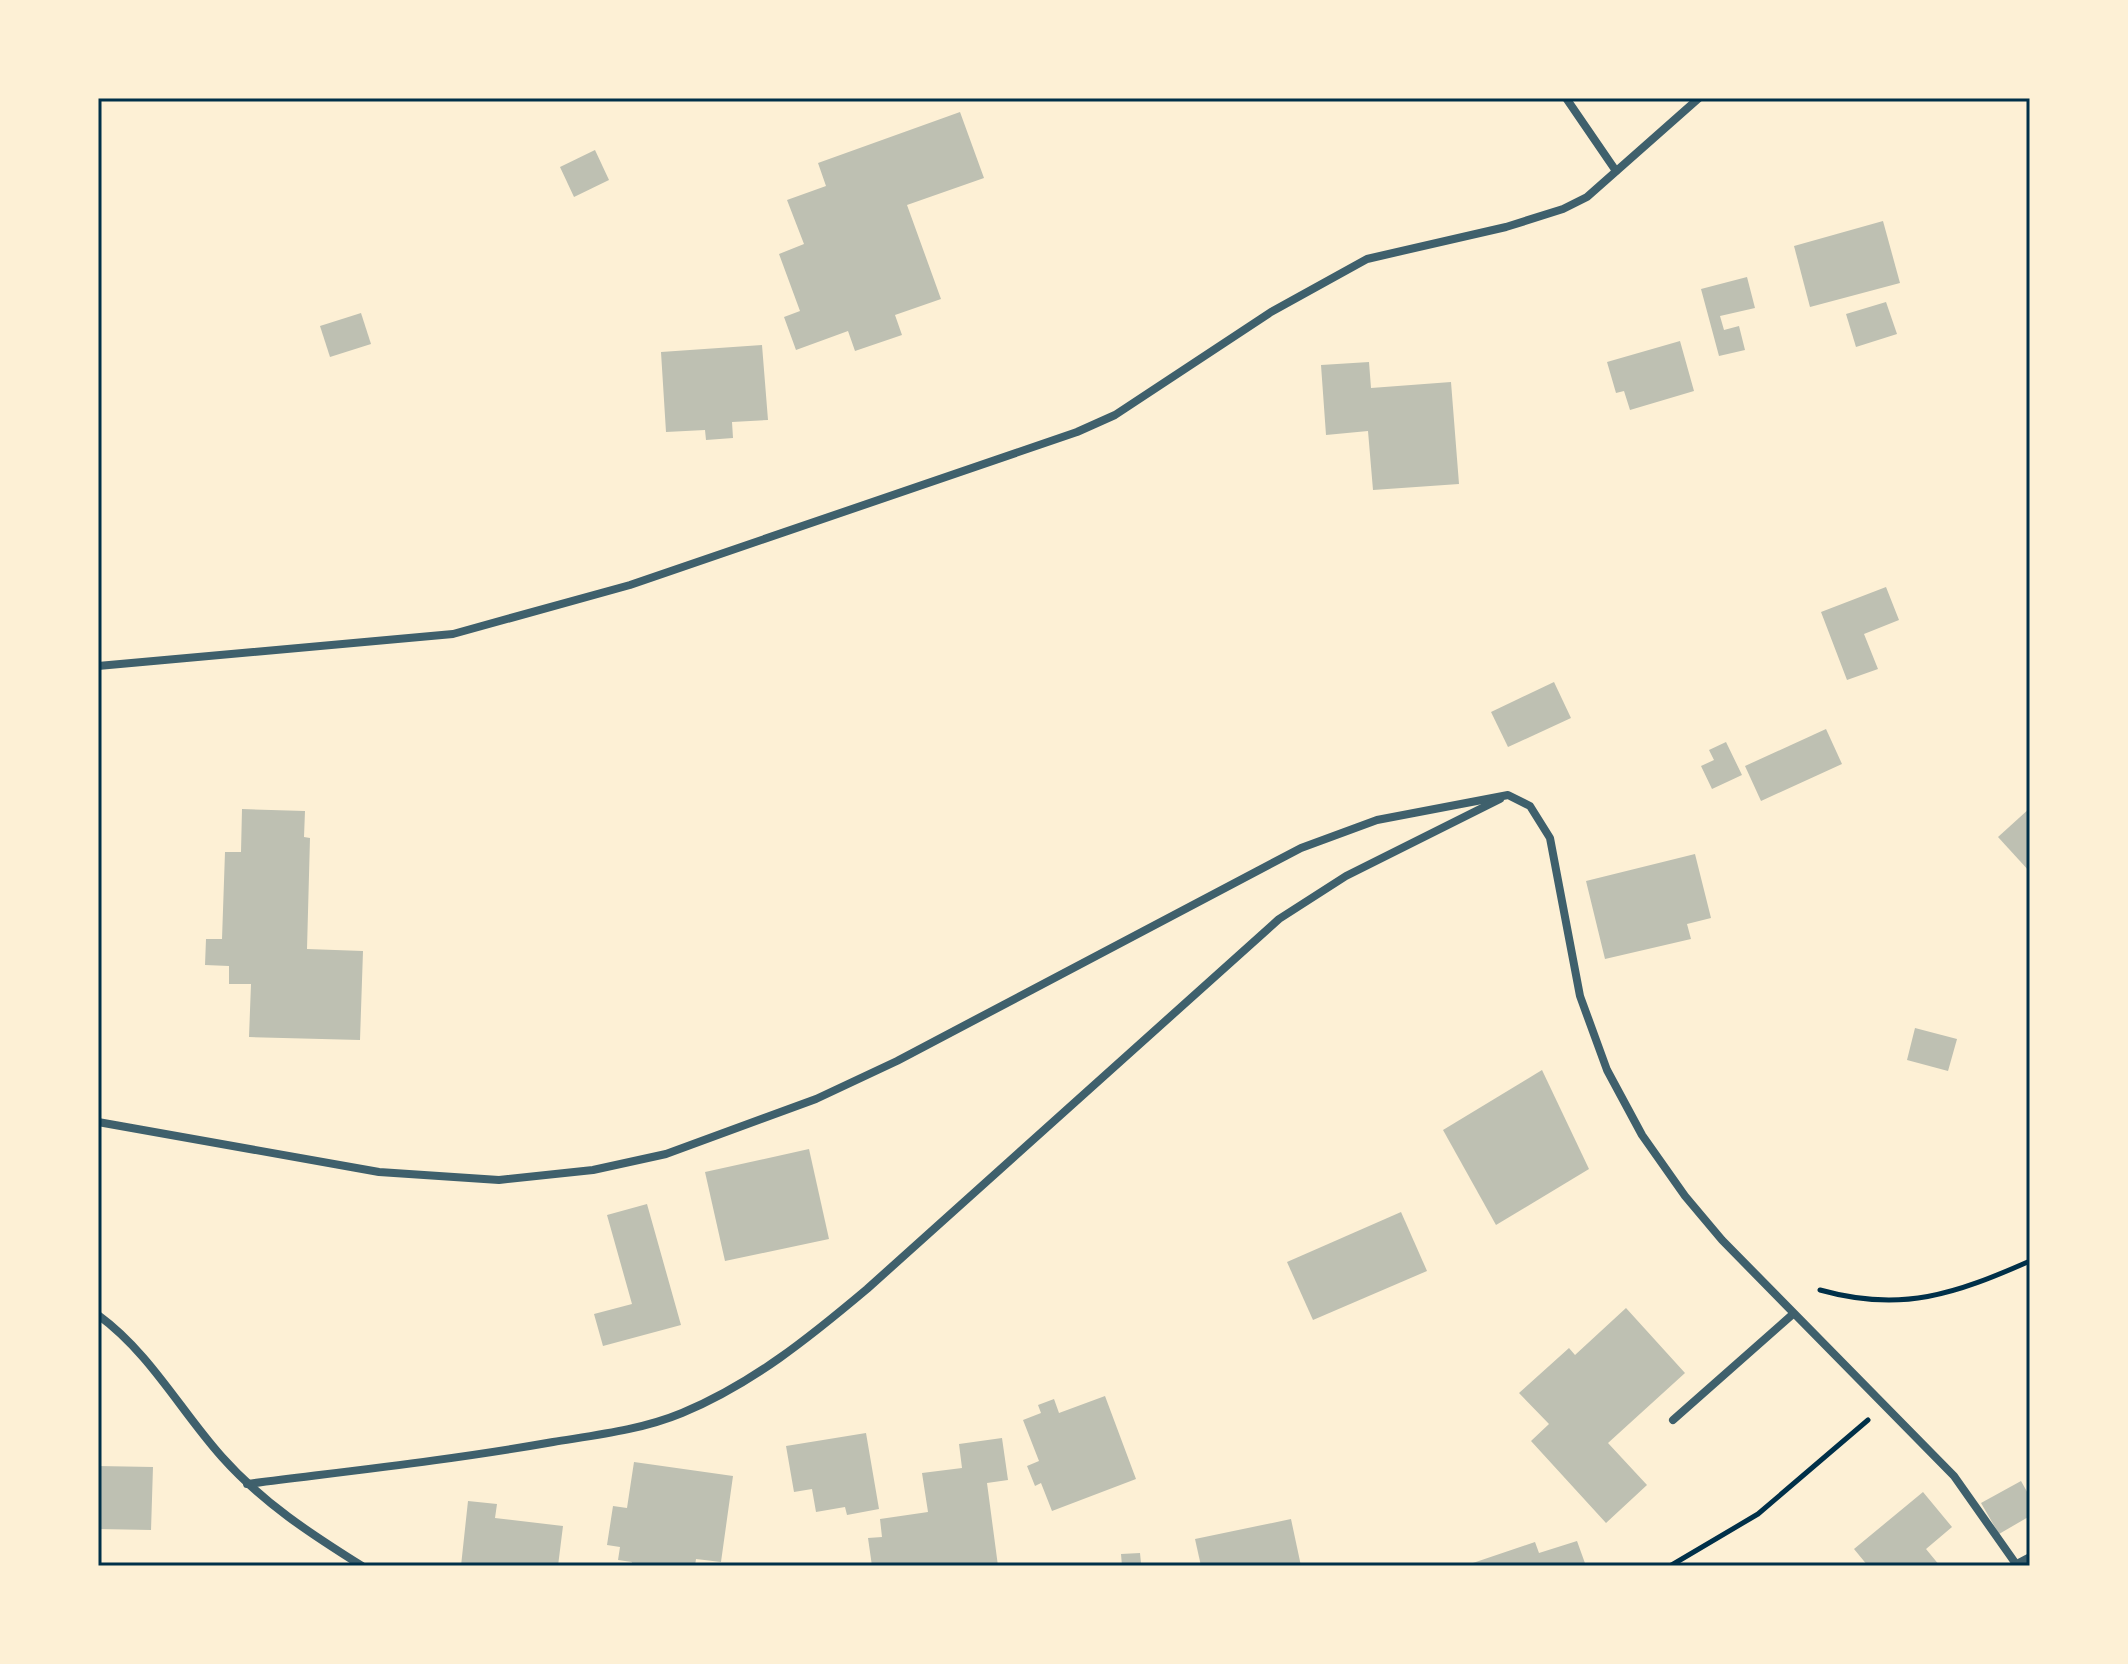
<svg xmlns="http://www.w3.org/2000/svg" width="2128" height="1664" font-family="'Work Sans',sans-serif">
  <rect width="100%" height="100%" fill="#fdf0d5"/>
  <g fill="#bec0b2">
    <path d="M 960,112 L 984,178 L 907,205 L 941,299 L 895,315 L 902,335 L 855,351 L 848,331 L 796,350 L 784,317 L 800,311 L 779,254 L 804,244 L 787,200 L 826,186 L 818,163 Z"/>
    <path d="M 595,150 L 609,180 L 574,197 L 560,167 Z"/>
    <path d="M 1883,221 L 1900,283 L 1810,307 L 1794,246 Z"/>
    <path d="M 1747,277 L 1755,308 L 1720,316 L 1724,330 L 1739,326 L 1745,350 L 1719,356 L 1701,289 Z"/>
    <path d="M 1886,302 L 1897,334 L 1856,347 L 1846,314 Z"/>
    <path d="M 361,313 L 371,344 L 330,357 L 320,326 Z"/>
    <path d="M 1680,341 L 1694,391 L 1630,410 L 1624,391 L 1616,393 L 1607,362 Z"/>
    <path d="M 762,345 L 768,420 L 732,422 L 733,438 L 706,440 L 705,430 L 666,432 L 661,352 Z"/>
    <path d="M 1369,362 L 1371,388 L 1451,382 L 1459,484 L 1373,490 L 1368,431 L 1326,435 L 1321,365 Z"/>
    <path d="M 1886,587 L 1899,620 L 1864,634 L 1878,669 L 1847,680 L 1821,612 Z"/>
    <path d="M 1554,682 L 1571,718 L 1508,747 L 1491,712 Z"/>
    <path d="M 1826,729 L 1842,764 L 1761,801 L 1745,766 Z"/>
    <path d="M 1726,742 L 1742,775 L 1712,789 L 1701,766 L 1714,760 L 1709,750 Z"/>
    <path d="M 2030,808 L 2030,872 L 1998,837 Z"/>
    <path d="M 242,809 L 305,811 L 304,837 L 310,838 L 307,949 L 363,951 L 360,1040 L 249,1037 L 251,984 L 229,984 L 229,966 L 205,965 L 206,939 L 222,939 L 225,852 L 241,852 Z"/>
    <path d="M 1695,854 L 1711,918 L 1687,924 L 1691,939 L 1605,959 L 1586,881 Z"/>
    <path d="M 1915,1028 L 1957,1039 L 1948,1071 L 1907,1060 Z"/>
    <path d="M 1542,1070 L 1589,1169 L 1496,1225 L 1443,1130 Z"/>
    <path d="M 809,1149 L 829,1239 L 725,1261 L 705,1172 Z"/>
    <path d="M 647,1204 L 681,1325 L 603,1346 L 594,1314 L 632,1304 L 607,1215 Z"/>
    <path d="M 1401,1212 L 1427,1271 L 1313,1320 L 1287,1262 Z"/>
    <path d="M 1626,1308 L 1685,1373 L 1608,1443 L 1647,1485 L 1606,1523 L 1531,1441 L 1549,1424 L 1519,1393 L 1569,1348 L 1575,1355 Z"/>
    <path d="M 1105,1396 L 1136,1479 L 1052,1511 L 1041,1483 L 1035,1486 L 1027,1466 L 1039,1461 L 1023,1420 L 1041,1413 L 1038,1405 L 1054,1399 L 1059,1413 Z"/>
    <path d="M 866,1433 L 879,1509 L 847,1515 L 845,1507 L 816,1512 L 812,1489 L 794,1492 L 786,1446 Z"/>
    <path d="M 1002,1438 L 1008,1480 L 987,1483 L 998,1566 L 872,1566 L 868,1538 L 882,1537 L 880,1519 L 928,1512 L 922,1473 L 962,1468 L 959,1444 Z"/>
    <path d="M 634,1462 L 733,1476 L 721,1562 L 696,1559 L 695,1566 L 631,1566 L 632,1562 L 618,1560 L 620,1547 L 607,1545 L 613,1506 L 627,1508 Z"/>
    <path d="M 98,1466 L 153,1467 L 151,1530 L 98,1529 Z"/>
    <path d="M 2021,1481 L 2030,1497 L 2030,1516 L 1999,1534 L 1981,1503 Z"/>
    <path d="M 1923,1492 L 1952,1527 L 1926,1549 L 1940,1566 L 1868,1566 L 1854,1549 Z"/>
    <path d="M 468,1501 L 497,1504 L 495,1518 L 563,1526 L 558,1566 L 461,1566 Z"/>
    <path d="M 1291,1519 L 1301,1566 L 1201,1566 L 1195,1539 Z"/>
    <path d="M 1577,1541 L 1586,1566 L 1464,1566 L 1535,1542 L 1539,1553 Z"/>
    <path d="M 1140,1553 L 1141,1563 L 1149,1563 L 1150,1566 L 1122,1566 L 1121,1554 Z"/>
  </g>
  <g fill="none" stroke-linecap="round" stroke-linejoin="round">
    <g stroke="#003049" stroke-width="5">
      <path d="M 1820,1290 C 1902,1313 1955,1294 2030,1261"/>
      <path d="M 1670,1566 L 1758,1514 L 1868,1420"/>
    </g>
    <g stroke="#3f606c" stroke-width="8">
      <path d="M 1566,98 L 1616,171"/>
      <path d="M 98,666 L 453,634 L 630,585 L 1077,432 L 1115,415 L 1271,312 L 1367,259 L 1506,227 L 1563,209 L 1587,197 L 1699,98"/>
      <path d="M 98,1122 L 379,1172 L 499,1180 L 593,1170 L 666,1154 L 816,1099 L 897,1061 L 1301,848 L 1377,820 L 1508,795 L 1530,806 L 1550,838 L 1580,996 L 1607,1070 L 1642,1135 L 1685,1196 L 1722,1240 L 1954,1476 L 2016,1564"/>
      <path d="M 98,1315 C 150,1353 180,1410 222,1457 C 263,1503 311,1534 362,1566"/>
      <path d="M 1673,1420 L 1793,1314"/>
      <path d="M 247,1484 C 349,1471 451,1460 553,1442 C 596,1435 641,1430 682,1413 C 752,1384 810,1337 867,1289 L 1279,919 L 1346,876 L 1500,799"/>
      <path d="M 2013,1566 L 2030,1557"/>
    </g>
  </g>
  <rect width="2128" height="1664" fill="none" stroke="#fdf0d5" stroke-width="200"/>
  <rect x="100" y="100" width="1928" height="1464" fill="none" stroke="#003049" stroke-width="3"/>
</svg>
